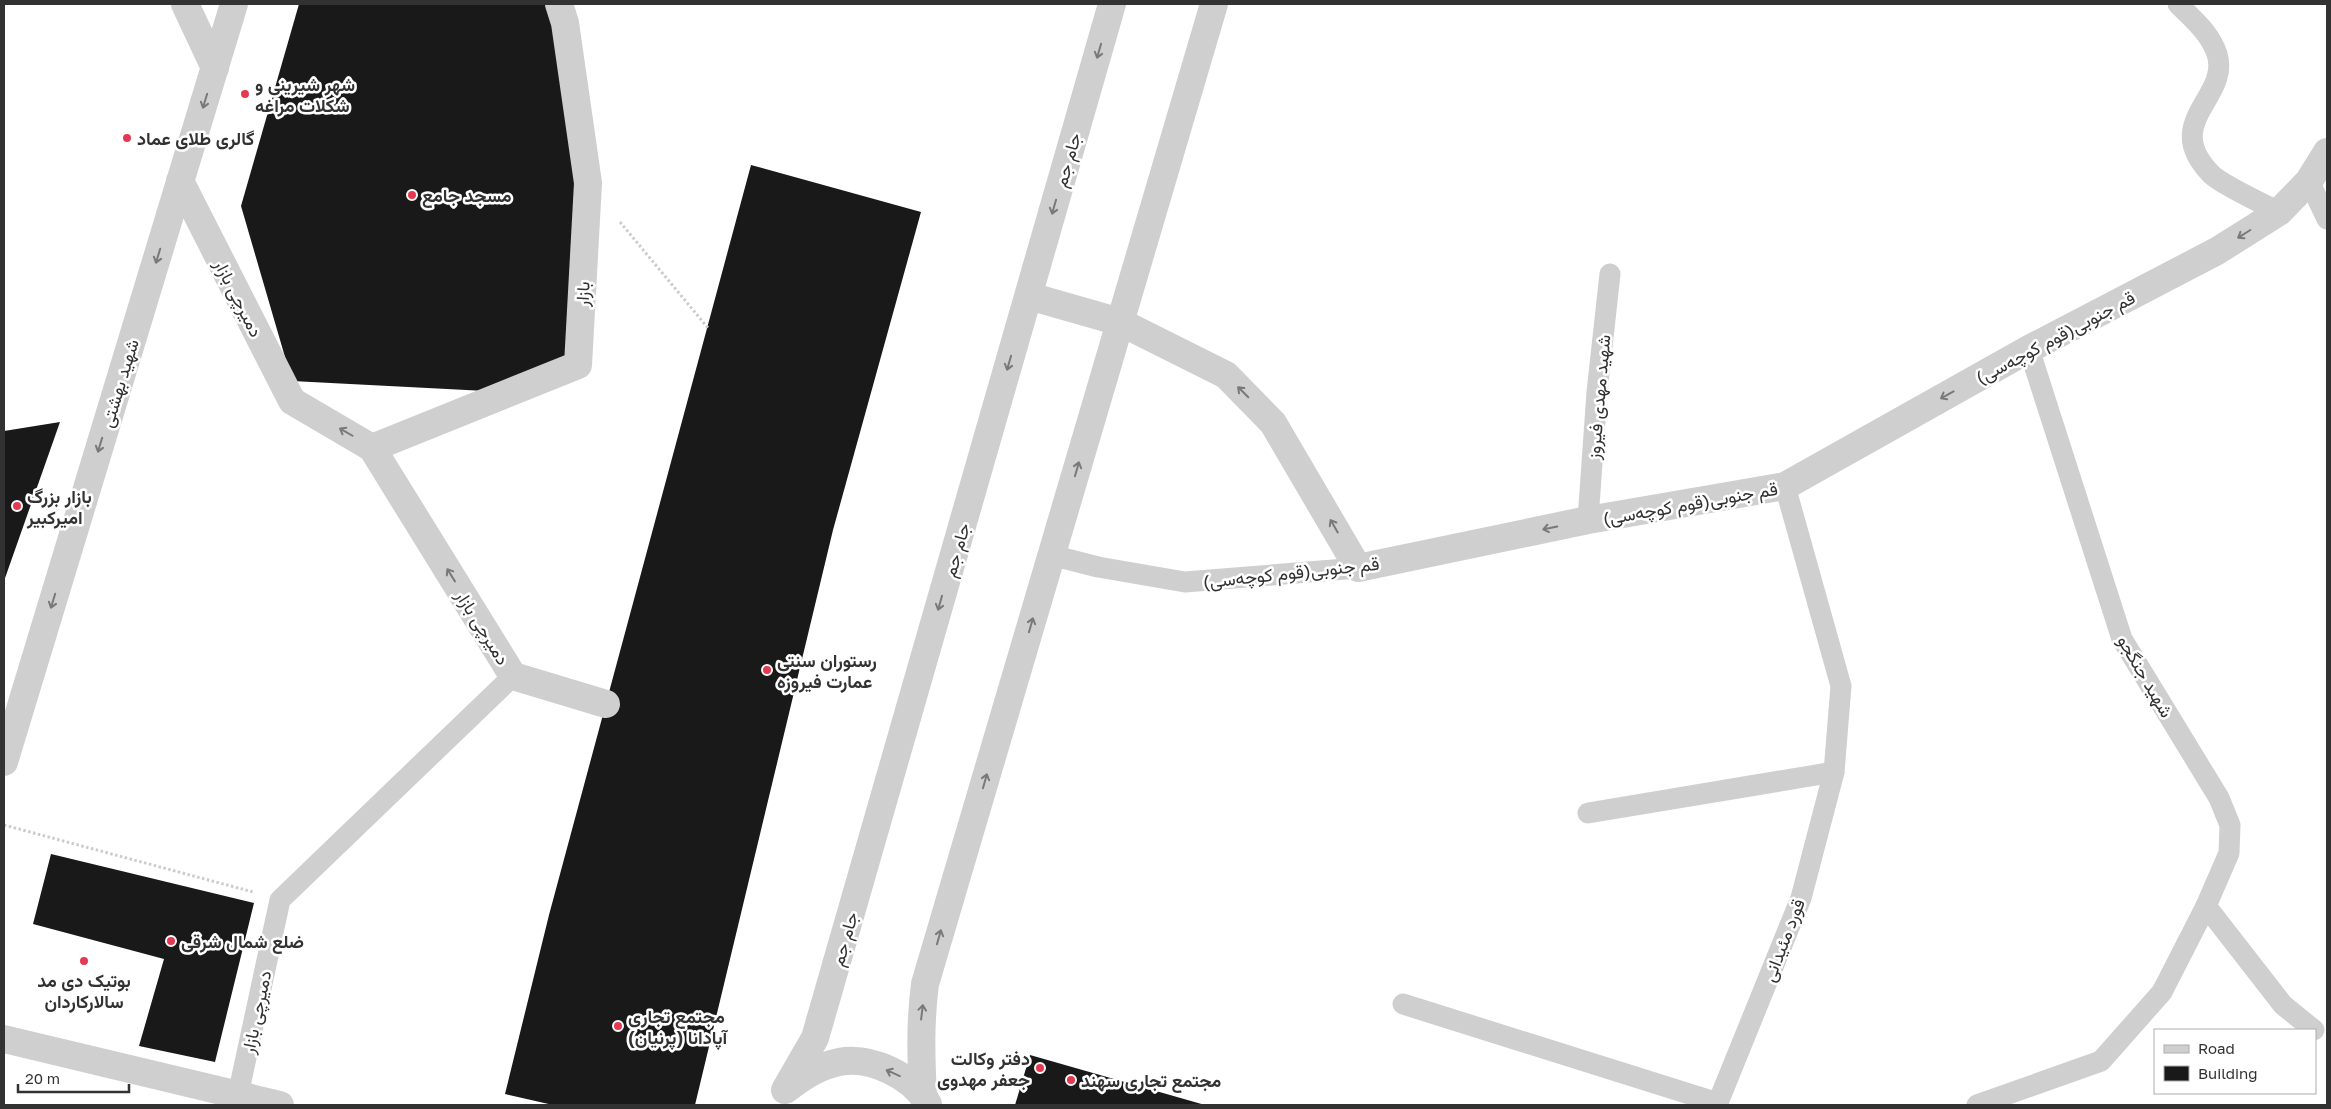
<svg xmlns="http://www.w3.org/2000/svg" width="2331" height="1109" font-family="'Golos Text',Vazirmatn,sans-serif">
  <rect width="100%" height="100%" fill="#fff"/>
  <g fill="#191919">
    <path d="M 299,4 L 557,4 L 581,184 L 574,362 L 505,392 L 292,381 L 241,206 Z"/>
    <path d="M 751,165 L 921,212 L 833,530 L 695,1105 L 553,1105 L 505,1094 L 549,915 Z"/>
    <path d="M 60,422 L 4,581 L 4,431 Z"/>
    <path d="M 51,854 L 254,903 L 215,1062 L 139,1046 L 164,959 L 33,924 Z"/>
    <path d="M 1030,1055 L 1205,1105 L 1015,1105 Z"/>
  </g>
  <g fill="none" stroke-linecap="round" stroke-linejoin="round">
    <g stroke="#ccc" stroke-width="3" stroke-dasharray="2.5 2.5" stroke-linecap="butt">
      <path d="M 620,222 L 708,328"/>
      <path d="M 4,825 L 253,892"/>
    </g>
    <g stroke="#cfcfcf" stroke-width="21">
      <path d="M 2178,4 C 2193,19 2210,33 2217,54 C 2231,98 2159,122 2212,175 C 2223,185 2263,204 2279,212"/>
      <path d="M 2309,181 L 2327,219"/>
      <path d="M 1588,520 L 1597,392 L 1610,274"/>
      <path d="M 1051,555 L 1098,567 L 1185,582 L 1358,568"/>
      <path d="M 1588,813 L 1834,772"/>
      <path d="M 2206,906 L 2283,1005 L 2314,1030"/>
      <path d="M 1403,1004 L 1718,1103"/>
      <path d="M 238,1095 L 280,900 L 513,676"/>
      <path d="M 1717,1105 L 1801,898 L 1834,772 L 1841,686 L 1785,486"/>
      <path d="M 1977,1105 L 2101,1061 L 2162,992 L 2206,906 L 2229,853 L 2230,825 L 2219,798 L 2122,639 L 2029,349"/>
    </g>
    <g stroke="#cfcfcf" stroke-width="28">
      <path d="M 185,4 L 215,68"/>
      <path d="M 180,181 L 292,401 L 372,448 L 513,676 L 606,704"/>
      <path d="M 372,448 L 578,365 L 588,183 L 565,23 L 559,4"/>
    </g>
    <path stroke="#cfcfcf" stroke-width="28" d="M 1120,322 L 1226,375 L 1273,423 L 1358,568 L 1588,520 L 1785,486 L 2029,349 L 2217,251 L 2279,212 L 2309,181 L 2327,152"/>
    <g stroke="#cfcfcf" stroke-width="28">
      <path d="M 1029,296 L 1120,322"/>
      <path d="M 4,762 L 234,4"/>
      <path d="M 4,1039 L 280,1105"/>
      <path d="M 788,1088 C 804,1076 819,1066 839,1062 C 871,1056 913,1076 928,1104"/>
      <path d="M 785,1090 L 815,1038 L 1112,4"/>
      <path d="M 923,1096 C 921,1057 920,1022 925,984 L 1214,4"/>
    </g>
  </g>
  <defs><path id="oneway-shaft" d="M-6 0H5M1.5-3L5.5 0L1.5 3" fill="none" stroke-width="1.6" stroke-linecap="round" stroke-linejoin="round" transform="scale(1.25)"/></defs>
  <g stroke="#797979">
    <use href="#oneway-shaft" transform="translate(1099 51) rotate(106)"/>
    <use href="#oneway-shaft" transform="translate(205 101) rotate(107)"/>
    <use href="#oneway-shaft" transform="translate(1054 207) rotate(106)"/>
    <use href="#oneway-shaft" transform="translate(2244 234) rotate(148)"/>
    <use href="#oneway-shaft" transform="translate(158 256) rotate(107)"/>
    <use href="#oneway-shaft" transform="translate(1009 363) rotate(106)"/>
    <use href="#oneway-shaft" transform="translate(1243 392) rotate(-135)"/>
    <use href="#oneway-shaft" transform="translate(1947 395) rotate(151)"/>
    <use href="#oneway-shaft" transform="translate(346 432) rotate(-150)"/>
    <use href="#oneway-shaft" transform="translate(100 445) rotate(107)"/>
    <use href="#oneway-shaft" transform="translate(1077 469) rotate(-74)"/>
    <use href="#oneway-shaft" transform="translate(1334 526) rotate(-120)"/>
    <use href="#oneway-shaft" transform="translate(1550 528) rotate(168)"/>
    <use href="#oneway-shaft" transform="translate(451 575) rotate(-122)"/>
    <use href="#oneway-shaft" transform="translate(53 601) rotate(107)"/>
    <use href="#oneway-shaft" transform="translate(940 603) rotate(106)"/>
    <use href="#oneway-shaft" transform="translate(1031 625) rotate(-74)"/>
    <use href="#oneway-shaft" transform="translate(985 781) rotate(-74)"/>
    <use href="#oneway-shaft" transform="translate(939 937) rotate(-74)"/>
    <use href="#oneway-shaft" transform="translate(922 1012) rotate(-83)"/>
    <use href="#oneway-shaft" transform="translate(893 1073) rotate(-156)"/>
  </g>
  <g fill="#e33a51" stroke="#fff" stroke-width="2">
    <circle cx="245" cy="94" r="5"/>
    <circle cx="127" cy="138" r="5"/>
    <circle cx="412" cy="195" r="5"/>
    <circle cx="17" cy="506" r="5"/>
    <circle cx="767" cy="670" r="5"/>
    <circle cx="171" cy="941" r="5"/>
    <circle cx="84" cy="961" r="5"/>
    <circle cx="618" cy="1026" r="5"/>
    <circle cx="1040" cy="1068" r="5"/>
    <circle cx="1071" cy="1080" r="5"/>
  </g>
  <g text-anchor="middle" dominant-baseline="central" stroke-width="5" stroke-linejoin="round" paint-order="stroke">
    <g font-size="18" font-weight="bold" fill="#323232" stroke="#fff" text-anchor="start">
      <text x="255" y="84">شهر شیرینی و<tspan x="255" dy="21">شکلات مراغه</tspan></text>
      <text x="137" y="138">گالری طلای عماد</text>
      <text x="422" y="195">مسجد جامع</text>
      <text x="27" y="496">بازار بزرگ<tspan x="27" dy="21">امیرکبیر</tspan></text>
      <text x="777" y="660">رستوران سنتی<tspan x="777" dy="21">عمارت فیروزه</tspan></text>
      <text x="181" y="941">ضلع شمال شرقی</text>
      <text x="84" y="980" text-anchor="middle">بوتیک دی مد<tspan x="84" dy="21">سالارکاردان</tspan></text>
      <text x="628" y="1016">مجتمع تجاری<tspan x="628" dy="21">آپادانا (پرنیان)</tspan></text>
      <text x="1030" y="1058" text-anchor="end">دفتر وکالت<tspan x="1030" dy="21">جعفر مهدوی</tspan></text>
      <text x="1081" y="1080">مجتمع تجاری سهند</text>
    </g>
    <g font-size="18" fill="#323232" stroke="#fff">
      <text transform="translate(1067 160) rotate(-74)">جام جم</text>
      <text transform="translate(582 294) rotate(-87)">بازار</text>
      <text transform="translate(239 298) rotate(63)">دمیرچی بازار</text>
      <text transform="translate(2055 337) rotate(-28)">قم جنوبی(قوم کوچه‌سی)</text>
      <text transform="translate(119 383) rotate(-73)">شهید بهشتی</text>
      <text transform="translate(1598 397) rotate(-85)">شهید مهدی فیروز</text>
      <text transform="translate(1690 503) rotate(-10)">قم جنوبی(قوم کوچه‌سی)</text>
      <text transform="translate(956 550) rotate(-74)">جام جم</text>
      <text transform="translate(1291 572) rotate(-6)">قم جنوبی(قوم کوچه‌سی)</text>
      <text transform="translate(483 627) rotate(58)">دمیرچی بازار</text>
      <text transform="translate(2146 676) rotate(60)">شهید جنگجو</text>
      <text transform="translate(844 939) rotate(-74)">جام جم</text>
      <text transform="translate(1783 940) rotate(-69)">قورد مئیدانی</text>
      <text transform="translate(256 1012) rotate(-78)">دمیرچی بازار</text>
    </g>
  </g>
  <rect width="2331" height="1109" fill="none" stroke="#323232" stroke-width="10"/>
  <rect x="2154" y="1029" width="162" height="65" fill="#ffffff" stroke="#adadad"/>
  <rect x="2164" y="1045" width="25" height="8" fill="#cfcfcf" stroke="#adadad"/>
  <text x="2198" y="1054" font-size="15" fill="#323232">Road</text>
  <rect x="2164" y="1066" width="25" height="15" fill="#191919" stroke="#adadad"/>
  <text x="2198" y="1079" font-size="15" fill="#323232">Building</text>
  <path d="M18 1084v8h111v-8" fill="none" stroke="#323232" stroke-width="2.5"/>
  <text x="25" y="1084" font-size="15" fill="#323232" stroke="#ffffff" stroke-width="4" paint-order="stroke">20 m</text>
</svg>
